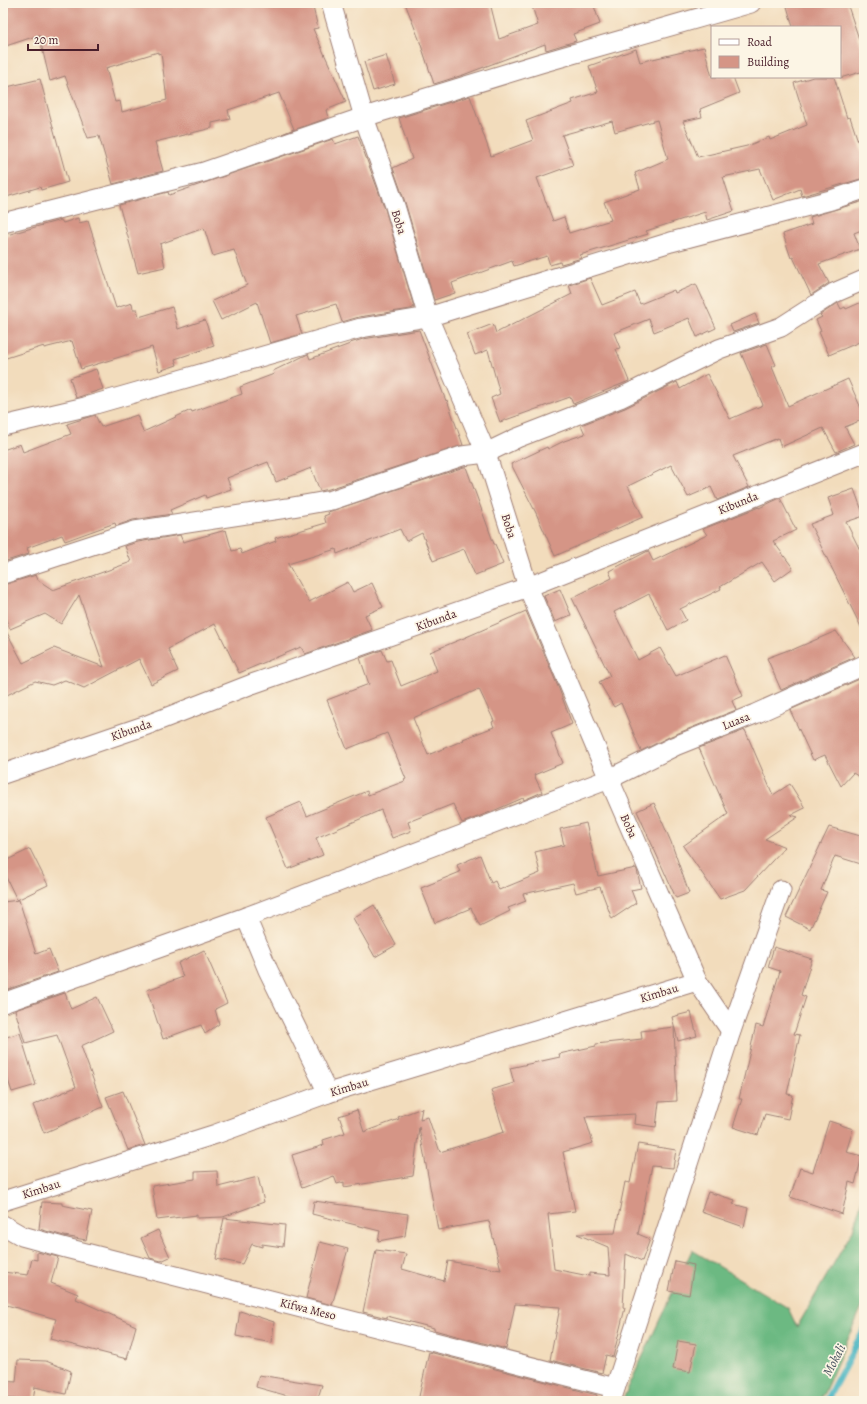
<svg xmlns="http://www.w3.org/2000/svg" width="867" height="1404" font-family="Alegreya,serif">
  <rect width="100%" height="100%" fill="#fcf5e5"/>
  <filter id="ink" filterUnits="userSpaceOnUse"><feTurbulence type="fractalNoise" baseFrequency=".025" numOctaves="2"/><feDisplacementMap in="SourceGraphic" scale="8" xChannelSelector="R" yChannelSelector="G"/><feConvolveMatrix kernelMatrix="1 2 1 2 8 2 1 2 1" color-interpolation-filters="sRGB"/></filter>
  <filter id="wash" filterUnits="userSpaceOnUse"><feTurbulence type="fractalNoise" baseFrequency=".012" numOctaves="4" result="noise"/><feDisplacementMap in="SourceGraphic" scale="16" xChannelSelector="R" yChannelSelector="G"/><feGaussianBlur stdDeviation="0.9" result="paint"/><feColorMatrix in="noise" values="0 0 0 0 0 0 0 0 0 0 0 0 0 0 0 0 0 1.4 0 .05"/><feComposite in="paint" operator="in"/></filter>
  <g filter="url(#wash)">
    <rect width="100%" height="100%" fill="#f2dcbc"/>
    <path fill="#6cb982" stroke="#5b6c56" d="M 864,1192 L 864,1302 L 824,1393 L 818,1401 L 622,1401 L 692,1250 L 788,1308 L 797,1327 L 853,1230 Z"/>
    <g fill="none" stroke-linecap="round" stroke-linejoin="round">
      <path stroke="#47b5c2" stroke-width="7" d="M 826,1401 L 864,1330"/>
    </g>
    <g id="blocks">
      <g fill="#d59586" fill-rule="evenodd">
        <path d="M 3,3 L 312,3 L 318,28 L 313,29 L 346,102 L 326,110 L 328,118 L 282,134 L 294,129 L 279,93 L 228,110 L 230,119 L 212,123 L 212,128 L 155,142 L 163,171 L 113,184 L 99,136 L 88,138 L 65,76 L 50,81 L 39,35 L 3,47 ZM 158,52 L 158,54 L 161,53 L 167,100 L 122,112 L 120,101 L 115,102 L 106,68 Z"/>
        <path d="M 405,3 L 490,3 L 499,39 L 538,25 L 531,3 L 593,3 L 600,24 L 573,34 L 576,41 L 546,50 L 545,44 L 463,75 L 434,84 L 419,39 Z"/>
        <path d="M 786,3 L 847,3 L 864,54 L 864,71 L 840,78 L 840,27 L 793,27 Z"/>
        <path d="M 704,47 L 712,77 L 733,77 L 739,93 L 700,109 L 702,117 L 683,121 L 698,157 L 747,146 L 769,137 L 770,140 L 807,125 L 794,83 L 813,77 L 834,77 L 847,118 L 850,117 L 864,159 L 864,178 L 802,196 L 800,189 L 773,200 L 760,169 L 723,177 L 734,211 L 707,220 L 705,212 L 646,231 L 648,234 L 580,255 L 582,258 L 561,264 L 560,262 L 550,265 L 547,256 L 514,266 L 512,261 L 452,283 L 455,293 L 434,300 L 405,202 L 393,168 L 412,159 L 399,118 L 470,96 L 491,156 L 533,140 L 526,121 L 573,103 L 572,100 L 598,92 L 589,66 L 636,49 L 640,62 ZM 657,120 L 668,159 L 635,173 L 640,189 L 604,202 L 611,220 L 569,233 L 564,217 L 553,221 L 537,178 L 573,165 L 562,135 L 612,121 L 615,132 Z"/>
        <path d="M 386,55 L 395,84 L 373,91 L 364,62 Z"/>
        <path d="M 40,79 L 68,182 L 41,190 L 40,187 L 3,198 L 3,88 Z"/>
        <path d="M 358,136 L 385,209 L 414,307 L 411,309 L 359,317 L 342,322 L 336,304 L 296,316 L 302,334 L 270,343 L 257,302 L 221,320 L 212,301 L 247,285 L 234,250 L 213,256 L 204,228 L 160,244 L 165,267 L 138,273 L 119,205 L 168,192 L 169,195 L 333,139 L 335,144 Z"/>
        <path d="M 864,201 L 864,229 L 854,233 L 860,249 L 819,264 L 829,283 L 811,295 L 793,257 L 791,258 L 783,234 L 812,224 L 810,217 Z"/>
        <path d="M 78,218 L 79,223 L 88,221 L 116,308 L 132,303 L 133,309 L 137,309 L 139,317 L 172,307 L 178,329 L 205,320 L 214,346 L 175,359 L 177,365 L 159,371 L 152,347 L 81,369 L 72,341 L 44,348 L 44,346 L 3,359 L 3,236 L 61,220 L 63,223 Z"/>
        <path d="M 590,278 L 602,305 L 635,292 L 640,304 L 674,290 L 675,293 L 696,284 L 716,328 L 697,337 L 689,318 L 654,332 L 649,319 L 614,333 L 620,348 L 616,349 L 629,381 L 573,404 L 570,397 L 500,422 L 491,398 L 500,394 L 488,350 L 475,355 L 467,334 L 493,324 L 496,333 L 572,294 L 569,285 Z"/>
        <path d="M 864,301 L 864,340 L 829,355 L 819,332 L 821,331 L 816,320 L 822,317 L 820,315 L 838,303 L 841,309 L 845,307 L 846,309 Z"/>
        <path d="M 755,314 L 759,323 L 733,332 L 730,325 Z"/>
        <path d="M 419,330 L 446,401 L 447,400 L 463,445 L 329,489 L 320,491 L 311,468 L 276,482 L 268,462 L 227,478 L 231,489 L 206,498 L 205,495 L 170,510 L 172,514 L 133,520 L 116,526 L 115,523 L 65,541 L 62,535 L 27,548 L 29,554 L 3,562 L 3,450 L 20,444 L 23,452 L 71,434 L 67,424 L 95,415 L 101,427 L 137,415 L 143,432 L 191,410 L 192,412 L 242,394 L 240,387 L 274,374 L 273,371 L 304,356 L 308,354 L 310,359 L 350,344 L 350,343 L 363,339 Z"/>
        <path d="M 767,344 L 776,365 L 772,367 L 788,406 L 848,379 L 864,415 L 864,419 L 845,427 L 854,444 L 836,452 L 823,428 L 781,447 L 778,438 L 733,456 L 749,487 L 717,500 L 711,487 L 688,497 L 671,465 L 628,486 L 643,517 L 555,556 L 536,513 L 511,464 L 547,447 L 548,449 L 564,441 L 585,434 L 581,425 L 625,408 L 677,382 L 680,389 L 707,374 L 730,419 L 763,405 L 741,353 Z"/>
        <path d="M 96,369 L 103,389 L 76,398 L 70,378 Z"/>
        <path d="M 464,467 L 466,467 L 494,544 L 495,544 L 503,564 L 475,575 L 464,549 L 433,561 L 422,533 L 406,541 L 400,529 L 337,554 L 336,549 L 288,564 L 309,602 L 348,582 L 353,592 L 372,583 L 383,607 L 365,615 L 372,630 L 305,654 L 301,647 L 239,673 L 215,624 L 168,649 L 178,671 L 151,684 L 139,659 L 84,688 L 65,680 L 52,685 L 35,681 L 3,697 L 3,625 L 23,663 L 54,648 L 104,667 L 79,595 L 61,624 L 45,614 L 10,629 L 3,613 L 3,585 L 36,575 L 38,580 L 53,590 L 131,562 L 125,546 L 138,542 L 180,535 L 183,542 L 226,530 L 232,551 L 240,549 L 242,554 L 276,541 L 275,538 L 326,523 L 324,516 L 329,514 L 328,512 Z"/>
        <path d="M 854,489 L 864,516 L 846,522 L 864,558 L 864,633 L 810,524 L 834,515 L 828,498 Z"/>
        <path d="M 780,498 L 796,530 L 773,541 L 793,568 L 775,581 L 762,562 L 720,587 L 721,589 L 680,609 L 686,620 L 668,630 L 649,594 L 614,612 L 638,660 L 660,648 L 676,676 L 725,655 L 743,696 L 732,701 L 736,710 L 671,736 L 641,751 L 621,703 L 614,707 L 599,682 L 610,676 L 572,598 L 612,578 L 609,571 L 648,551 L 653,561 L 707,535 L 703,529 L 759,507 L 759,508 Z"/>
        <path d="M 560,589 L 571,615 L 555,622 L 544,596 Z"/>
        <path d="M 526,611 L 559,689 L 572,724 L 551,733 L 563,763 L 534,775 L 542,792 L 524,800 L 523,798 L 493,811 L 462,823 L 453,804 L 408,822 L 411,831 L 392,838 L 381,810 L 316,838 L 323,855 L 288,869 L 266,817 L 301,802 L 307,816 L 367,791 L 368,795 L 405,781 L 404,780 L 406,779 L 387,733 L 347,749 L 327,700 L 369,684 L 360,658 L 382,650 L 387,661 L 391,660 L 401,686 L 437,671 L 430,652 L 464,638 ZM 479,689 L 494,721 L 492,722 L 494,727 L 463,739 L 464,740 L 428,755 L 413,718 Z"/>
        <path d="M 836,631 L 855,657 L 781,690 L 767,658 L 791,649 L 792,650 Z"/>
        <path d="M 864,677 L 864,780 L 853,773 L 841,786 L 825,755 L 813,760 L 790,710 Z"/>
        <path d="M 745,730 L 773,795 L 790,784 L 805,808 L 791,815 L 798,817 L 765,839 L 785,847 L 745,890 L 720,899 L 683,846 L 728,814 L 699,748 Z"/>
        <path d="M 654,803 L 671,842 L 689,893 L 676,898 L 637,811 Z"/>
        <path d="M 586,823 L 598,876 L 636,868 L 637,870 L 641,888 L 631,890 L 636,903 L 612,919 L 600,887 L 576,893 L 573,883 L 523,894 L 526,901 L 508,908 L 510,911 L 480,926 L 471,908 L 435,923 L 421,888 L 460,872 L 457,865 L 480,855 L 491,883 L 495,881 L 499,890 L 540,873 L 535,852 L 564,845 L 560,829 Z"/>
        <path d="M 829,827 L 864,837 L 864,854 L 861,864 L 835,856 L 821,890 L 827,892 L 810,929 L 786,917 Z"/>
        <path d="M 30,849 L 48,885 L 17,900 L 3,871 L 3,862 Z"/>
        <path d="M 19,900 L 36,954 L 49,949 L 58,972 L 3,991 L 3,902 Z"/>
        <path d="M 374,905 L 396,945 L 375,957 L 353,918 Z"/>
        <path d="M 774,947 L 812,959 L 801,995 L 806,997 L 794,1034 L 800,1035 L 787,1094 L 793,1095 L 788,1119 L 765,1114 L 758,1135 L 733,1127 L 742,1099 L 739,1099 L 756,1025 L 763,1027 L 780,971 L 768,967 Z"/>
        <path d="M 204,950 L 227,1003 L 215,1009 L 219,1024 L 205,1034 L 201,1025 L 163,1039 L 147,990 L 183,977 L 178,963 Z"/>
        <path d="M 65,993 L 71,1009 L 97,997 L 113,1031 L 81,1046 L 103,1107 L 44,1133 L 33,1105 L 76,1087 L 57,1035 L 25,1043 L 15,1010 Z"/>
        <path d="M 691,1012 L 697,1036 L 678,1041 L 672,1017 Z"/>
        <path d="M 674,1027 L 677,1101 L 659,1102 L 656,1127 L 634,1124 L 635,1114 L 585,1117 L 593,1143 L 563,1152 L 575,1211 L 548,1214 L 554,1269 L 589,1276 L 589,1273 L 610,1275 L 608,1247 L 577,1234 L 615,1233 L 625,1182 L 630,1183 L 638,1144 L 676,1150 L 673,1168 L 652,1166 L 638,1234 L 650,1239 L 642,1261 L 626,1254 L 623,1307 L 625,1308 L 613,1357 L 606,1355 L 602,1373 L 550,1360 L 560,1307 L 515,1304 L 506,1349 L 434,1330 L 434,1328 L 387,1316 L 387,1318 L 363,1312 L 376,1250 L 406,1254 L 402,1269 L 444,1281 L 448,1261 L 501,1270 L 489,1221 L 438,1230 L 419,1127 L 413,1176 L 344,1187 L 344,1182 L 337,1184 L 334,1176 L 302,1188 L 292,1155 L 324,1145 L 323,1140 L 345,1133 L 339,1116 L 357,1110 L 364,1132 L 399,1119 L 398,1117 L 422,1108 L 420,1119 L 428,1117 L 440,1152 L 504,1132 L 491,1090 L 514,1083 L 510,1068 L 560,1057 L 559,1054 L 596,1046 L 596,1044 L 642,1039 L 641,1031 Z"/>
        <path d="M 20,1033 L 36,1085 L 12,1092 L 3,1065 L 3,1038 Z"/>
        <path d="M 123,1091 L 145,1145 L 128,1150 L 106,1097 Z"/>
        <path d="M 829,1121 L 853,1129 L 846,1152 L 862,1156 L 855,1184 L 849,1182 L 842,1214 L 790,1197 L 800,1168 L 813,1172 Z"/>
        <path d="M 217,1171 L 218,1187 L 258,1177 L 264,1202 L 223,1217 L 197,1218 L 197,1215 L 157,1220 L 152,1186 L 195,1179 L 195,1172 Z"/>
        <path d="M 708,1192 L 735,1200 L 733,1204 L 748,1208 L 744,1227 L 701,1212 Z"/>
        <path d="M 314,1201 L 408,1214 L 405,1236 L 378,1241 L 380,1231 L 312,1214 Z"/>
        <path d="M 42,1202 L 62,1203 L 62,1205 L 92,1211 L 86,1240 L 64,1236 L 39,1229 Z"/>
        <path d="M 224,1218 L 285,1225 L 283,1247 L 262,1244 L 262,1247 L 252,1244 L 242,1264 L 216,1259 Z"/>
        <path d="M 158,1230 L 170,1257 L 161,1261 L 150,1258 L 141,1238 Z"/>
        <path d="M 320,1242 L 348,1249 L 332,1305 L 306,1298 Z"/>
        <path d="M 37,1252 L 58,1257 L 51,1283 L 78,1294 L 76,1299 L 136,1326 L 127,1359 L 50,1339 L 56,1319 L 3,1304 L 3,1272 L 28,1275 L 32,1259 L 37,1260 Z"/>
        <path d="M 675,1261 L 694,1265 L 689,1295 L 669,1291 Z"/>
        <path d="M 240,1311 L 274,1322 L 272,1343 L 236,1336 Z"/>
        <path d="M 678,1341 L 696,1344 L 690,1372 L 673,1369 Z"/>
        <path d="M 429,1352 L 597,1395 L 595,1401 L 418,1401 Z"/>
        <path d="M 18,1360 L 46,1361 L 71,1371 L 66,1394 L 35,1387 L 33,1401 L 3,1398 L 3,1381 L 16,1382 Z"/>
        <path d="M 259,1375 L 322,1385 L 317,1401 L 306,1401 L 256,1387 Z"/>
      </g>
    </g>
  </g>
  <g filter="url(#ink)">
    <use href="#blocks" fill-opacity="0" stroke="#9e7e74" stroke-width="1"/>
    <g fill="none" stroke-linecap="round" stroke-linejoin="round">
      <defs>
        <g id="minor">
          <path d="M 331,3 L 364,117 L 395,206 L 428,317 L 486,453 L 528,587 L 609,779 L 697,981 L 731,1031"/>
          <path d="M 3,223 L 204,172 L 364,117 L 541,63 L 751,3"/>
          <path d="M 3,426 L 85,407 L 361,328 L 428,317 L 671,242 L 831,200 L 864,189"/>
          <path d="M 3,574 L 135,531 L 287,508 L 332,500 L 462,456 L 486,453 L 517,438 L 620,398 L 719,349 L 781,327 L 834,293 L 864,280"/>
          <path d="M 3,774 L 147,725 L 252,684 L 528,587 L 864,453"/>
          <path d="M 246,917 L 268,970 L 328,1093"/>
          <path d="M 3,1003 L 246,917 L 609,779 L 675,746 L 755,714 L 864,665"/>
          <path d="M 3,1201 L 216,1134 L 328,1093 L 697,981"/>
          <path d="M 3,1225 L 22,1236 L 66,1248 L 615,1388"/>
          <path d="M 611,1401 L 731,1031 L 781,890"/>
        </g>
      </defs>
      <use href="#minor" stroke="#9e7e74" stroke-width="21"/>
      <use href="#minor" stroke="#fff" stroke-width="19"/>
    </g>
  </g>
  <g text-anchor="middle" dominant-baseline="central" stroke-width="3.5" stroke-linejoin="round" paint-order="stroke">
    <g font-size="12" fill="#4a1f2b" stroke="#fcf5e5">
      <text transform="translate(399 222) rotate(73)">Boba</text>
      <text transform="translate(738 503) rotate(-22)">Kibunda</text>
      <text transform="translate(509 526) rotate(73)">Boba</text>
      <text transform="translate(436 620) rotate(-20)">Kibunda</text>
      <text transform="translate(736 721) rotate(-22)">Luasa</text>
      <text transform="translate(131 730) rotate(-19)">Kibunda</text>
      <text transform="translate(629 826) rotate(66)">Boba</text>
      <text transform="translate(659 993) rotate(-17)">Kimbau</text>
      <text transform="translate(349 1087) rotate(-17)">Kimbau</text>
      <text transform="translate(41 1189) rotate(-18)">Kimbau</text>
      <text transform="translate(308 1309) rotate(14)">Kifwa Meso</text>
    </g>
    <g font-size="13" font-style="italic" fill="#495460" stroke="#fcf5e5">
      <text transform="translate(834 1360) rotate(-62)">Mokali</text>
    </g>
  </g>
  <rect width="867" height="1404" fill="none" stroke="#fcf5e5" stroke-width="16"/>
  <rect x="711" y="26" width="130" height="52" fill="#fcf5e5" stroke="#b59f9b"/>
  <rect x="719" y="39" width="20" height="6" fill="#ffffff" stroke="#b59f9b"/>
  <text x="747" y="46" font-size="12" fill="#4a1f2b">Road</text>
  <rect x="719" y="56" width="20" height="12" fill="#d59586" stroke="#b59f9b"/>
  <text x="747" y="66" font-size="12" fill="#4a1f2b">Building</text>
  <path d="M28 44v6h70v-6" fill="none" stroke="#4a1f2b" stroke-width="2"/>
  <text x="34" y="44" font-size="12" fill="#4a1f2b" stroke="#fcf5e5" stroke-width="3" paint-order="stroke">20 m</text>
</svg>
